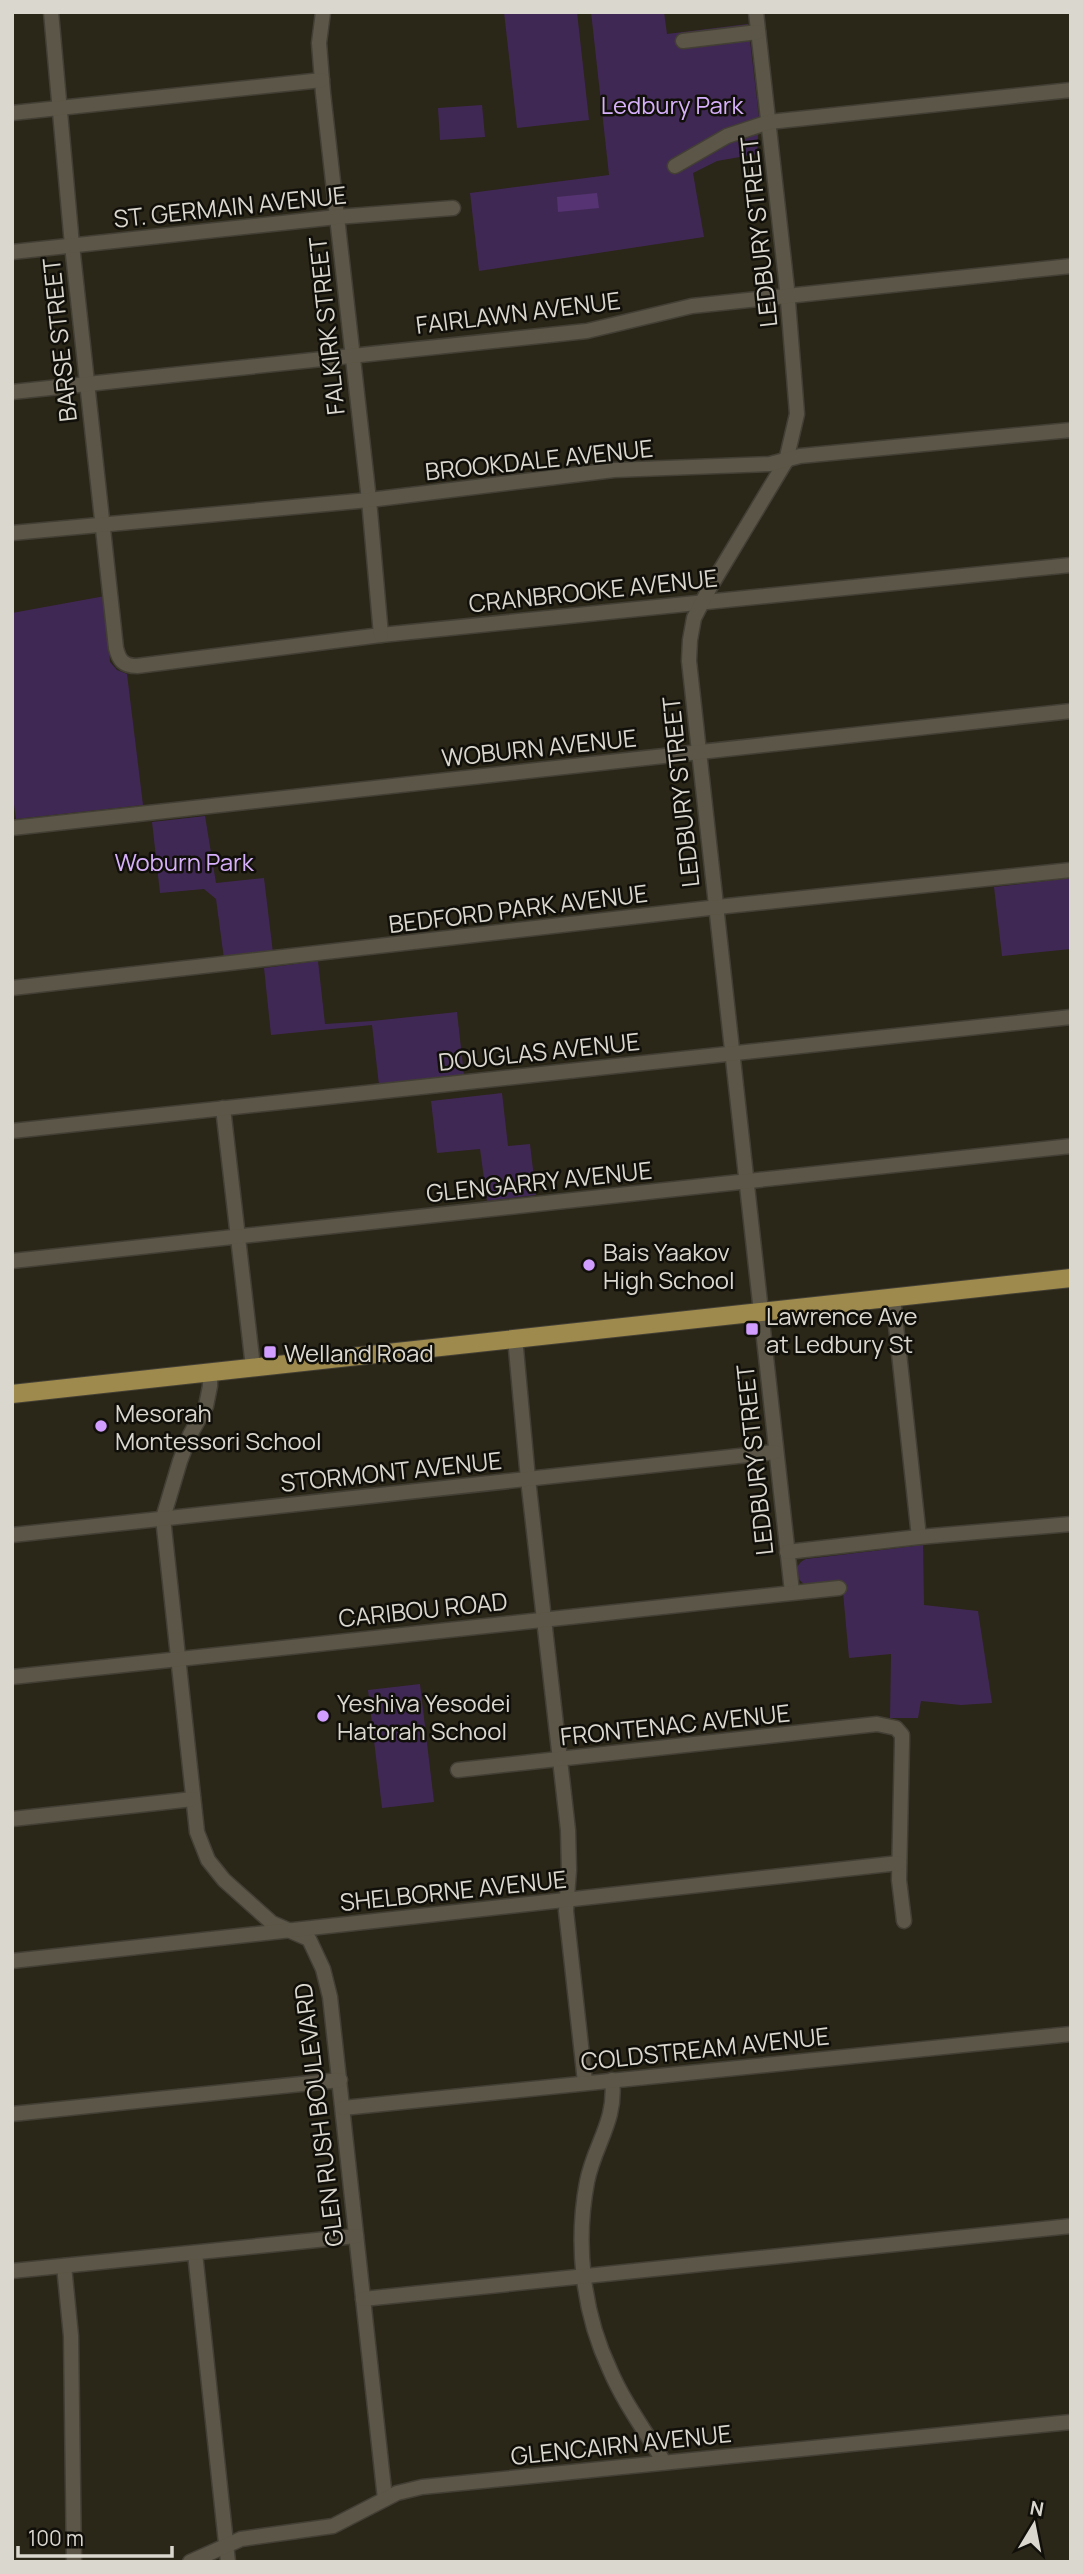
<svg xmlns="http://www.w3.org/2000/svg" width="1083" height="2574" font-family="Manrope,sans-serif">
  <rect width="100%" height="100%" fill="#2a2618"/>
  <g fill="#402854">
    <path d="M 504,12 L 577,12 L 589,120 L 517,128 Z"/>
    <path d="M 591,12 L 664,12 L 667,34 L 748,24 L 759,117 L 757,154 L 717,161 L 693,173 L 704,237 L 479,271 L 470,193 L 609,175 Z"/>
    <path d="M 482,105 L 485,137 L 440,140 L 438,108 Z"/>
    <path d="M 105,596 L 110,662 L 117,670 L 127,674 L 143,805 L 16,819 L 12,790 L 12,613 Z"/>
    <path d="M 205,816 L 216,883 L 264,878 L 273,953 L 224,959 L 216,899 L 204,889 L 160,893 L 152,822 Z"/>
    <path d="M 1071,878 L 1071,949 L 1002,956 L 994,887 Z"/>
    <path d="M 318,961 L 325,1024 L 372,1021 L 457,1012 L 464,1075 L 379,1085 L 372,1025 L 271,1035 L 264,968 Z"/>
    <path d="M 502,1093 L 508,1146 L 530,1144 L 536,1195 L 487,1201 L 480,1149 L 437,1153 L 431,1101 Z"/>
    <path d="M 923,1545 L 924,1605 L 978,1611 L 992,1703 L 961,1705 L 921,1701 L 918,1718 L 890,1718 L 891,1654 L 849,1658 L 842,1582 L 804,1584 C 794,1577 794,1564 806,1559 Z"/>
    <path d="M 420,1684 L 434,1802 L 382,1808 L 368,1690 Z"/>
  </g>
  <path fill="#563372" d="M 597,193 L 599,208 L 558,212 L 557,197 Z"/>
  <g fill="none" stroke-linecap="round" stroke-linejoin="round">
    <defs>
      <g id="minor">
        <path d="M 51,12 L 72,245 L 116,648 C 119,660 123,666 137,666 L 381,635 L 1071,565"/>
        <path d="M 323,12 L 319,43 L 323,93 L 369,500 L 381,635"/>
        <path d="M 756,12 L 787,289 L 797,414 L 786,461 L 709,589 L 694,618 L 690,640 L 689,661 L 792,1592"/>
        <path d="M 683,41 L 758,32"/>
        <path d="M 12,113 L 322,80"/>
        <path d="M 675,166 L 727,136 L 769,122 L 1071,90"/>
        <path d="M 12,252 L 337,217 L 453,208"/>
        <path d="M 12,392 L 587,331 L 692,306 L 1071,266"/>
        <path d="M 12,533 L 369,500 L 614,470 L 770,464 L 800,456 L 1071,430"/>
        <path d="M 12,828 L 1071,711"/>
        <path d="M 12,988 L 727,906 L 1071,870"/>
        <path d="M 223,1108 L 253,1367"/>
        <path d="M 12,1131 L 1071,1017"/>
        <path d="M 12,1261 L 1071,1146"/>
        <path d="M 893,1298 L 919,1537"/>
        <path d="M 515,1338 L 528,1479 L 568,1830 L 569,1870 L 566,1911 L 585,2082"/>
        <path d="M 210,1372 L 210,1386 L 206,1406 L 190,1435 L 180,1461 L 163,1518 L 197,1832 L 208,1860 L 224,1880 L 272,1923 L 309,1939 L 323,1969 L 330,1997 L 385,2499"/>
        <path d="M 12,1535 L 775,1452"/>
        <path d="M 787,1552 L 919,1537 L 1071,1524"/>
        <path d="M 12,1677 L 839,1588"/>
        <path d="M 458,1770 L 877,1724 L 896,1728 L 902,1735 L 902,1742 L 899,1880 L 904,1921"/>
        <path d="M 12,1819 L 193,1799"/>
        <path d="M 12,1961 L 899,1863"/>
        <path d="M 612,2080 C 617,2121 594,2145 587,2182 C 575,2245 583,2313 610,2370 C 624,2403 646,2432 664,2462"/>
        <path d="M 343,2108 L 1071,2034"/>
        <path d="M 12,2114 L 340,2080"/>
        <path d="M 195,2253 L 228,2562"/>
        <path d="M 64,2266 L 71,2336 L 74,2562"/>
        <path d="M 12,2271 L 356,2236"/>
        <path d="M 363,2299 L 1071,2226"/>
        <path d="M 190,2562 L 241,2539 L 333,2526 L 397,2493 L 422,2487 L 1071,2422"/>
      </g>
      <path id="major" d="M 12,1394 L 1071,1278"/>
    </defs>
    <use href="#minor" stroke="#433f35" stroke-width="17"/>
    <use href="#major" stroke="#433f35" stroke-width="20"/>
    <use href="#minor" stroke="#5b5647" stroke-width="14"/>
    <use href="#major" stroke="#9d8a4c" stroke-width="18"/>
  </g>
  <g fill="#d19dfe" stroke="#110f09" stroke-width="2.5">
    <circle cx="589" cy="1265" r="7"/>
    <rect x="745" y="1322" width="14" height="14" rx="3.5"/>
    <rect x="263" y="1345" width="14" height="14" rx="3.5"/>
    <circle cx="101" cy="1426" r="7"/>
    <circle cx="323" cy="1716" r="7"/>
  </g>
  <g text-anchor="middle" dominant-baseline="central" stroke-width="5" stroke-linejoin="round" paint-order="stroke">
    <g font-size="24" fill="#d7b0fb" stroke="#110f09">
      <text x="672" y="104">Ledbury Park</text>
      <text x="184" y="861">Woburn Park</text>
    </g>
    <g font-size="24" fill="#dad7cf" stroke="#110f09">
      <text transform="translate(230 206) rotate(-6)">ST. GERMAIN AVENUE</text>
      <text transform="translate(758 232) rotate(-96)">LEDBURY STREET</text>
      <text transform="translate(518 312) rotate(-7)">FAIRLAWN AVENUE</text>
      <text transform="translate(326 326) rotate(-96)">FALKIRK STREET</text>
      <text transform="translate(59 340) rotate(-96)">BARSE STREET</text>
      <text transform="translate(539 459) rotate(-6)">BROOKDALE AVENUE</text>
      <text transform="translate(593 590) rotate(-6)">CRANBROOKE AVENUE</text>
      <text transform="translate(539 747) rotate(-6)">WOBURN AVENUE</text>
      <text transform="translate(680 792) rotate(-96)">LEDBURY STREET</text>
      <text transform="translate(518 908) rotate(-7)">BEDFORD PARK AVENUE</text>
      <text transform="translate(539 1051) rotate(-6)">DOUGLAS AVENUE</text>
      <text transform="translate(539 1181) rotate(-6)">GLENGARRY AVENUE</text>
      <text transform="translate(754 1460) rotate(-96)">LEDBURY STREET</text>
      <text transform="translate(391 1471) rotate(-6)">STORMONT AVENUE</text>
      <text transform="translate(423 1609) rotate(-6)">CARIBOU ROAD</text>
      <text transform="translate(675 1724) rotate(-6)">FRONTENAC AVENUE</text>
      <text transform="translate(453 1890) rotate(-6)">SHELBORNE AVENUE</text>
      <text transform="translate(705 2048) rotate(-6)">COLDSTREAM AVENUE</text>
      <text transform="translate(318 2115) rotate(-97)">GLEN RUSH BOULEVARD</text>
      <text transform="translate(621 2444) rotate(-6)">GLENCAIRN AVENUE</text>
    </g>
    <g font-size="24" fill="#dad7cf" stroke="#110f09" text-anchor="start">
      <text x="603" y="1251">Bais Yaakov<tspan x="603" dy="28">High School</tspan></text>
      <text x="766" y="1315">Lawrence Ave<tspan x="766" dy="28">at Ledbury St</tspan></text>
      <text x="284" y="1352">Welland Road</text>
      <text x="115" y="1412">Mesorah<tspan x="115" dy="28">Montessori School</tspan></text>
      <text x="337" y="1702">Yeshiva Yesodei<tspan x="337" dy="28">Hatorah School</tspan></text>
    </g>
  </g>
  <rect width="1083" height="2574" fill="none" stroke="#dad7cf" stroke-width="28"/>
  <g transform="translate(1034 2525) rotate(10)" stroke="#110f09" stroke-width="5" paint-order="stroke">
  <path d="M0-5L12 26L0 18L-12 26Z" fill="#dad7cf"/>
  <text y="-10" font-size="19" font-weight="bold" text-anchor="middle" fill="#dad7cf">N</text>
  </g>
  <path d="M18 2546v10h154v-10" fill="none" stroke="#dad7cf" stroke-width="3.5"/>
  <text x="28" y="2546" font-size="21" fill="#dad7cf" stroke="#110f09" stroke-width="5" paint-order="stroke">100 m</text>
</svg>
